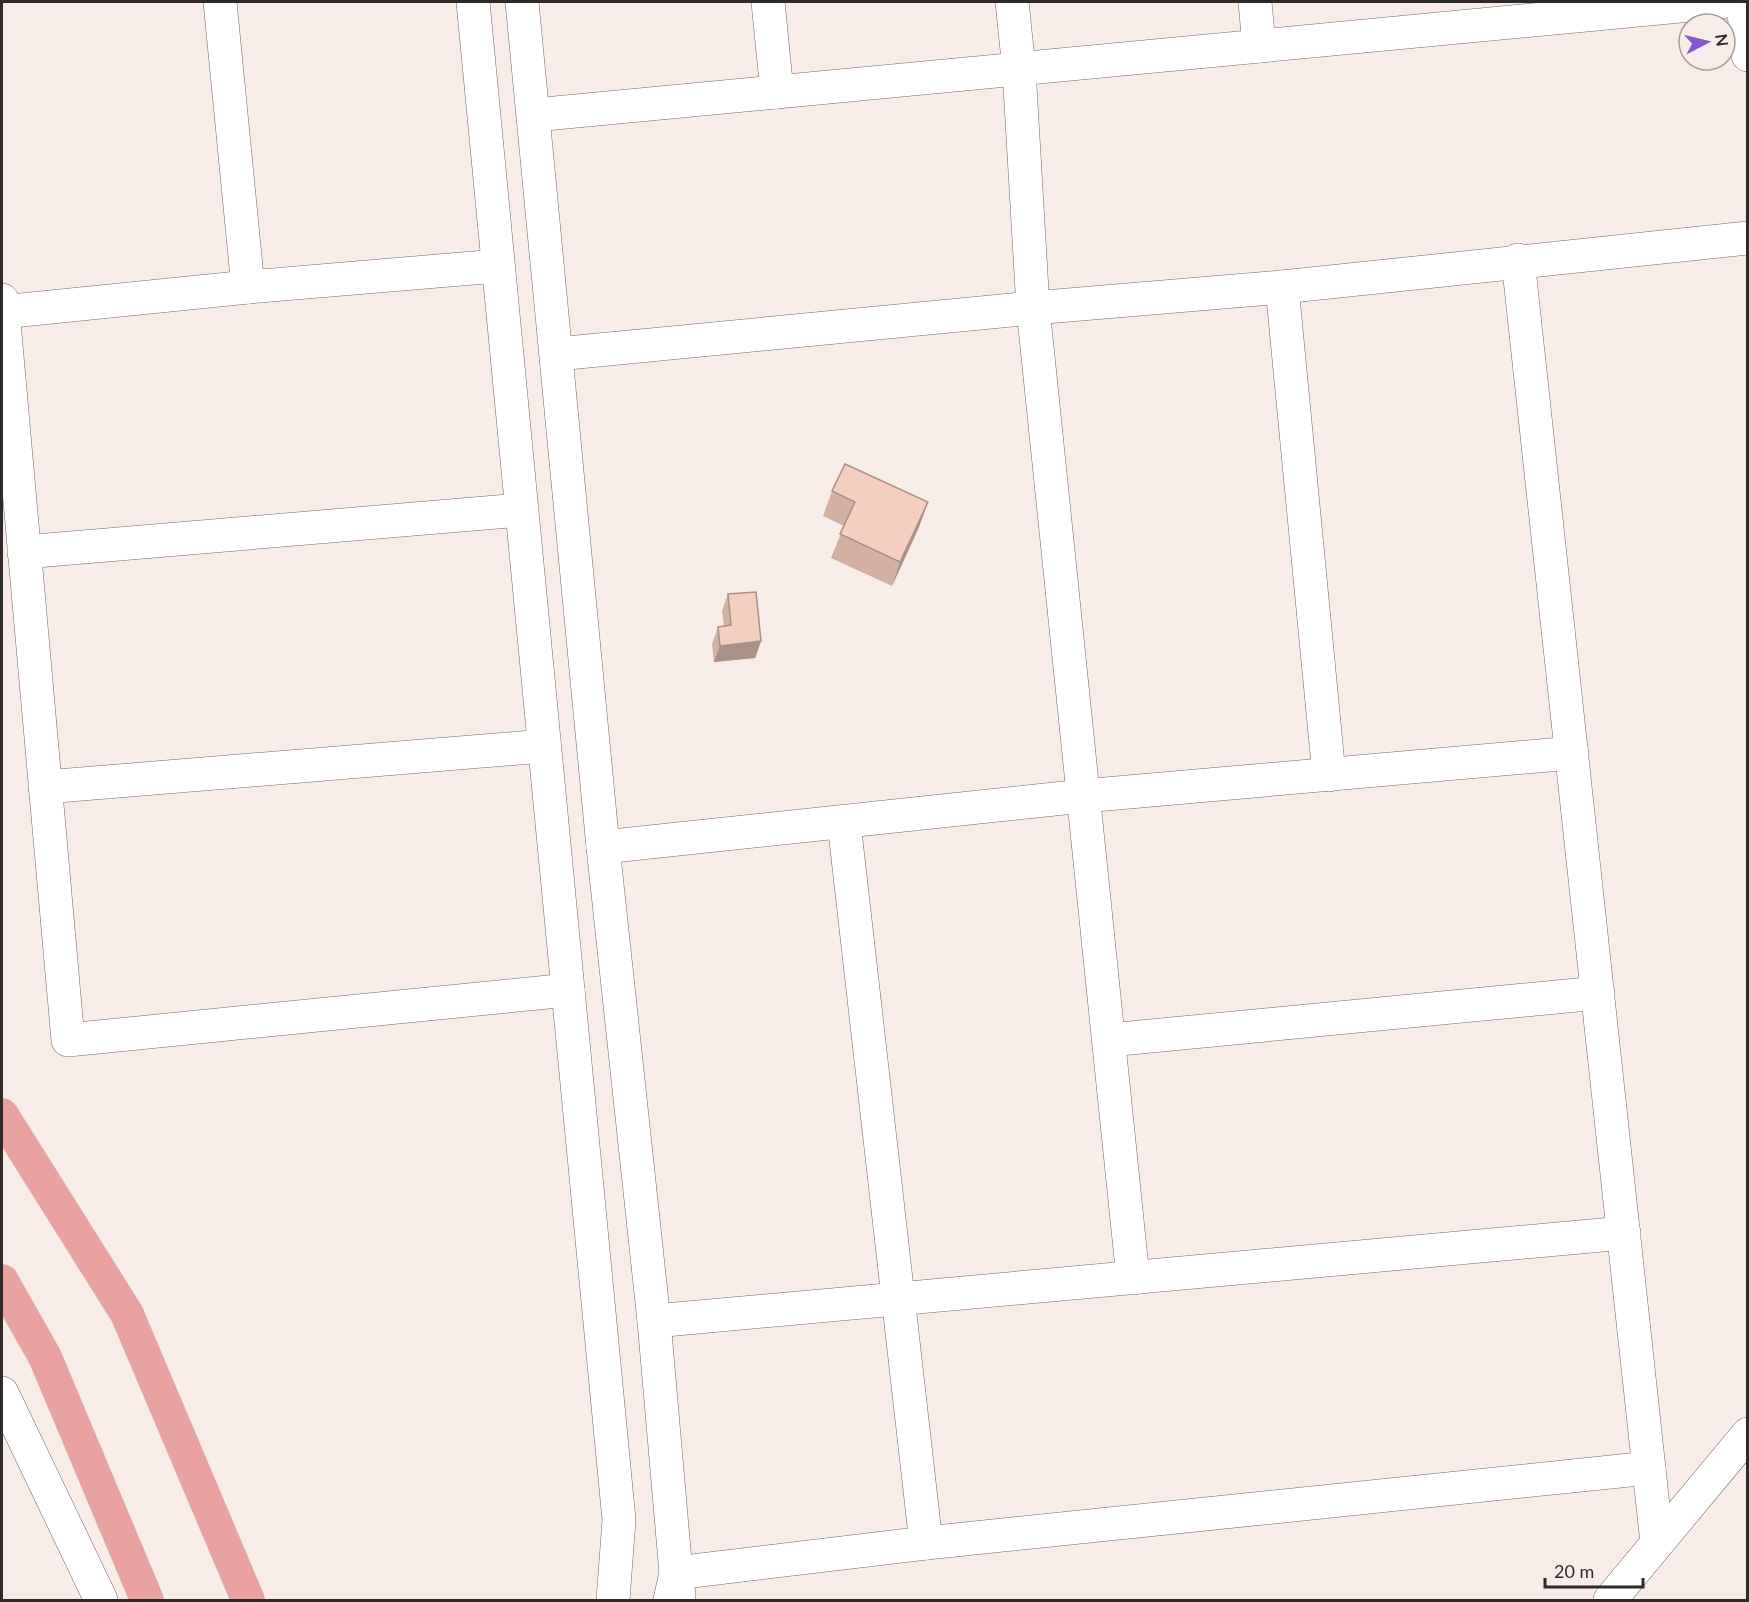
<svg xmlns="http://www.w3.org/2000/svg" width="1749" height="1602" font-family="Lato,sans-serif">
  <rect width="100%" height="100%" fill="#f7ece8"/>
  <g fill="none" stroke-linecap="round" stroke-linejoin="round">
    <defs>
      <g id="minor">
        <path d="M 220,2 L 248,287"/>
        <path d="M 473,2 L 619,1520 L 613,1600"/>
        <path d="M 522,2 L 603,847 L 654,1321 L 676,1573 L 670,1600"/>
        <path d="M 768,2 L 777,92"/>
        <path d="M 1012,2 L 1019,69 L 1033,308 L 1133,1278"/>
        <path d="M 1255,2 L 1259,46"/>
        <path d="M 1743,2 L 1748,55"/>
        <path d="M 534,115 L 1722,2"/>
        <path d="M 1518,260 L 1657,1543"/>
        <path d="M 1282,287 L 1329,775"/>
        <path d="M 2,300 L 68,1040 L 568,990"/>
        <path d="M 2,312 L 248,287 L 497,266"/>
        <path d="M 557,354 L 1033,308 L 1282,287 L 1748,238"/>
        <path d="M 24,552 L 520,510"/>
        <path d="M 45,787 L 544,746"/>
        <path d="M 844,823 L 926,1543"/>
        <path d="M 603,847 L 1083,796 L 1572,753"/>
        <path d="M 1109,1040 L 1598,993"/>
        <path d="M 654,1321 L 1624,1233"/>
        <path d="M 2,1393 L 101,1600"/>
        <path d="M 679,1595 L 676,1573 L 926,1543 L 1649,1468"/>
        <path d="M 1610,1600 L 1748,1434"/>
      </g>
      <g id="major">
        <path d="M 2,1115 L 127,1314 L 248,1600"/>
        <path d="M 2,1281 L 45,1357 L 147,1600"/>
      </g>
    </defs>
    <use href="#minor" stroke="#736966" stroke-width="34"/>
    <use href="#major" stroke="#cdcccb" stroke-width="34"/>
    <use href="#minor" stroke="#fff" stroke-width="33"/>
    <use href="#major" stroke="#e9a2a0" stroke-width="33"/>
  </g>
  <g fill="#d2b1a3">
    <path d="M 832,491 L 928,502 L 919,527 L 892,586 L 831,558 L 844,526 L 823,516 Z"/>
    <path d="M 728,594 L 761,641 L 755,658 L 714,662 L 712,644 L 718,627 L 724,626 L 722,611 Z"/>
  </g>
  <g fill="#ab9085">
    <path d="M 928,502 L 919,527 L 892,586 L 900,562 Z"/>
    <path d="M 761,641 L 755,658 L 714,662 L 720,646 Z"/>
  </g>
  <g fill="#f4cebe" stroke="#ab9085" stroke-width="1.5">
    <path d="M 845,464 L 928,502 L 900,562 L 840,534 L 855,502 L 832,491 Z"/>
    <path d="M 756,592 L 761,641 L 720,646 L 718,627 L 731,625 L 728,594 Z"/>
  </g>
  <rect width="1749" height="1602" fill="none" stroke="#2e2a28" stroke-width="6"/>
  <g transform="translate(1707 42) rotate(83)"><circle r="28" fill="#f7ece8" stroke="#a79e9b" stroke-width="1.5"/>
  <path d="M0-4.5L10 22L0 15L-10 22Z" fill="#8659d2"/>
  <text y="-9" font-size="16" font-weight="bold" text-anchor="middle" fill="#2e2a28">N</text>
  </g>
  <path d="M1545 1578v9h98v-9" fill="none" stroke="#2e2a28" stroke-width="3"/>
  <text x="1554" y="1578" font-size="18" fill="#2e2a28" stroke="#f7ece8" stroke-width="4.5" paint-order="stroke">20 m</text>
</svg>
